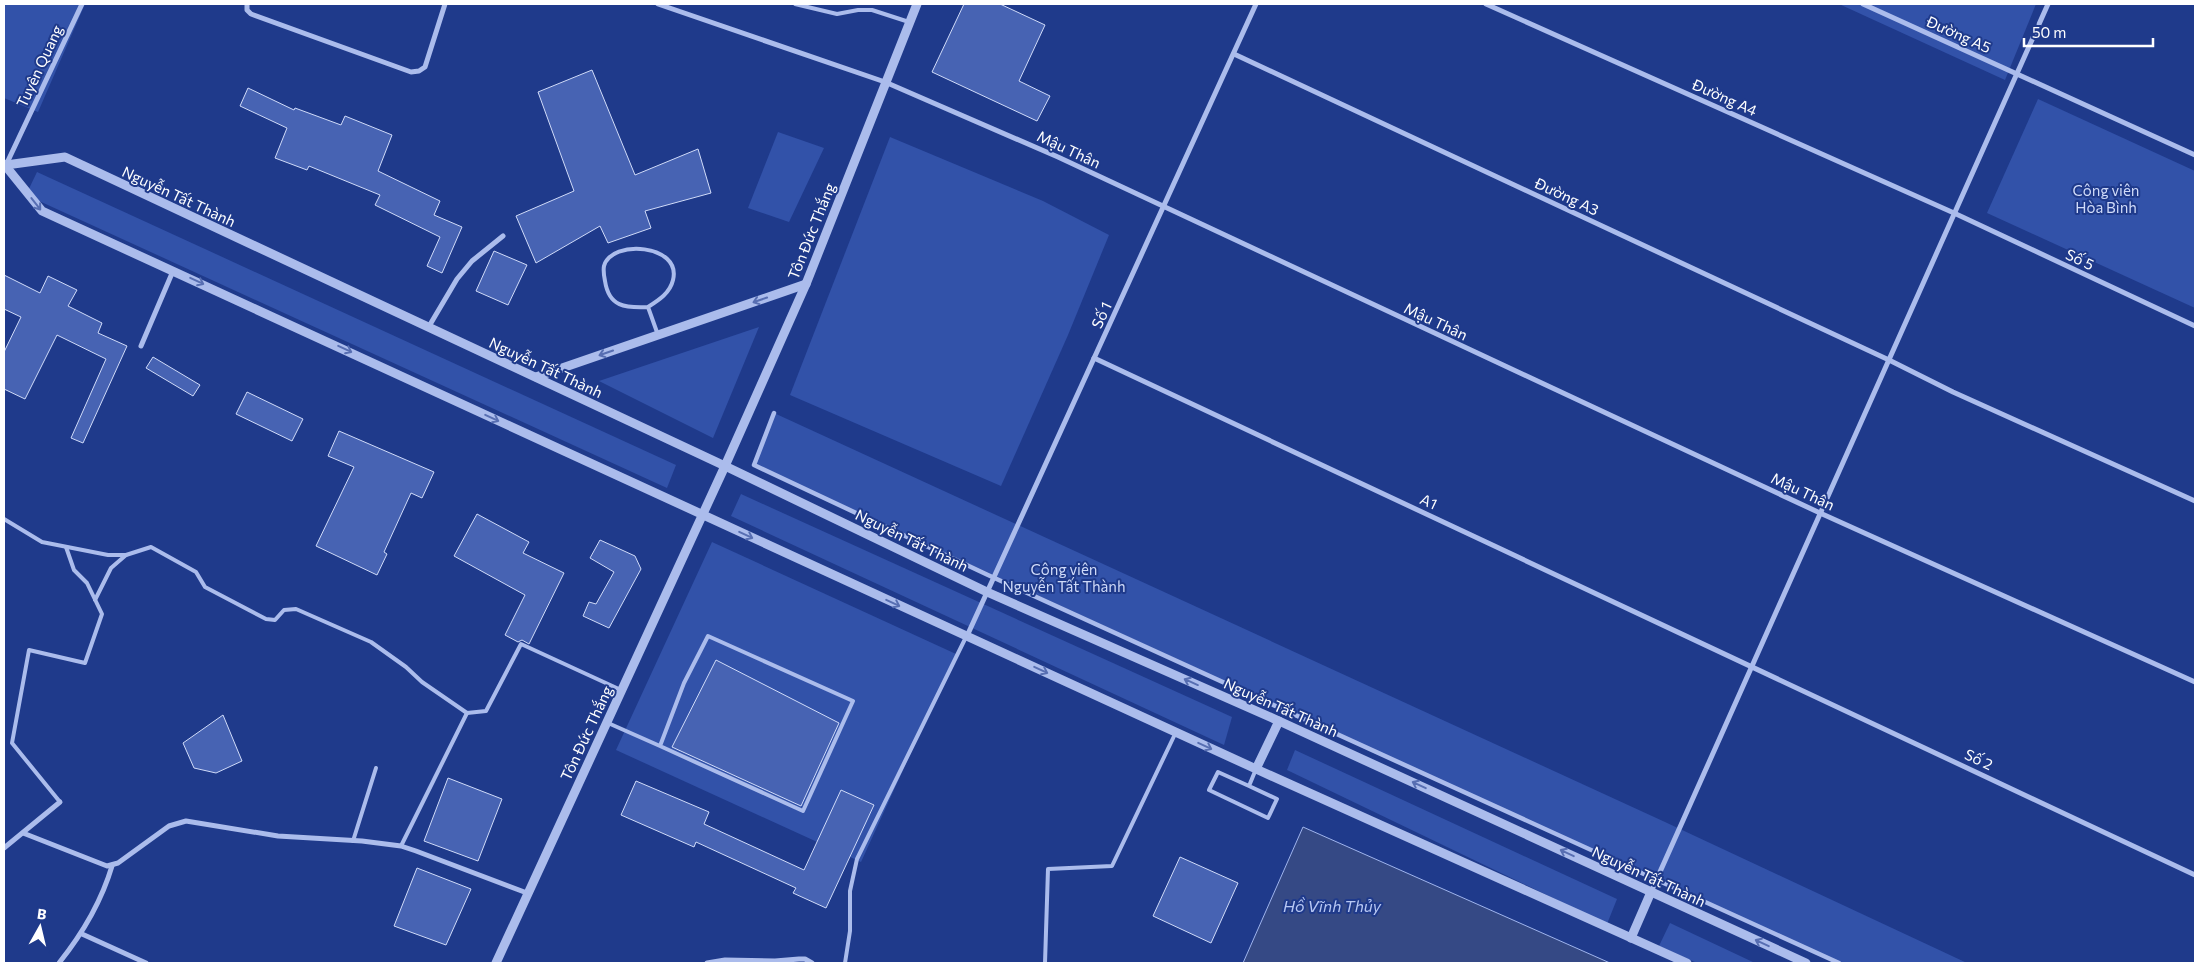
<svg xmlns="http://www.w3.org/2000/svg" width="2199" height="967" font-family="Commissioner,sans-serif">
  <rect width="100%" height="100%" fill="#1f3a8b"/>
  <g fill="#3252a9">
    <path d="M 4,4 L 85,4 L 38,112 L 4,98 Z"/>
    <path d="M 1839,4 L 2036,4 L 2005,80 Z"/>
    <path d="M 2038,99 L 2195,171 L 2195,308 L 1987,213 Z"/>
    <path d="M 778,132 L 824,148 L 789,222 L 748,208 Z"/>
    <path d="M 890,137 L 1043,201 L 1109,235 L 1068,335 L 1001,486 L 790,395 Z"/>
    <path d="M 37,172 L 676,465 L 667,488 L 26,195 Z"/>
    <path d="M 759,327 L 713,438 L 599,381 Z"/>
    <path d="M 774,413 L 1665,822 L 1967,963 L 1839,963 L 754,465 Z"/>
    <path d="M 741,494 L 1232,717 L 1224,745 L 731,516 Z"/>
    <path d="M 712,542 L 956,654 L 861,862 L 616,750 Z"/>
    <path d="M 1295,750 L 1617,899 L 1607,924 L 1287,770 Z"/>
    <path d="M 1670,923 L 1755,963 L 1697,963 L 1659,946 Z"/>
  </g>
  <path fill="#354985" stroke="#9fb4ed" d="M 1303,827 L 1610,963 L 1243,963 Z"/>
  <g fill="#4763b3" stroke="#d0dbf9">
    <path d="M 964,4 L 1000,4 L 1045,25 L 1019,81 L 1050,96 L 1037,121 L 932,72 Z"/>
    <path d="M 592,70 L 635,175 L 698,149 L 711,193 L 645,211 L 651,228 L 608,243 L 600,226 L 536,263 L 516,216 L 574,191 L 538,92 Z"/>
    <path d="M 248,88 L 294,110 L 295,108 L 341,125 L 345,116 L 392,135 L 378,171 L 440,201 L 434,215 L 462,227 L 442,273 L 427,266 L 440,237 L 375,205 L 380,195 L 309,166 L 307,170 L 275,158 L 287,128 L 240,106 Z"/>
    <path d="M 494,251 L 527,265 L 508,305 L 476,291 Z"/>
    <path d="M 4,275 L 40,293 L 48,276 L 77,290 L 68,306 L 102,323 L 98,333 L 127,346 L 83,443 L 71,438 L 106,359 L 57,335 L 25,399 L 4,389 L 4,352 L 21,317 L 4,309 Z"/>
    <path d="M 153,357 L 200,385 L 193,396 L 146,368 Z"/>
    <path d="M 247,392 L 303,419 L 292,441 L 236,414 Z"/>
    <path d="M 339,431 L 434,472 L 422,498 L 411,493 L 384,552 L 387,554 L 377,575 L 316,546 L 354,467 L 328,456 Z"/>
    <path d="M 477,514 L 529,542 L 523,553 L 564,573 L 529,644 L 522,640 L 518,642 L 505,635 L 525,595 L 454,556 Z"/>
    <path d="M 600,540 L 635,556 L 641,569 L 609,628 L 583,616 L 589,602 L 596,604 L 614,572 L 590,558 Z"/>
    <path d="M 716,660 L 839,723 L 801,806 L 672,747 Z"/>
    <path d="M 223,715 L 242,761 L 216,773 L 194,768 L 183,743 Z"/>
    <path d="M 448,778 L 502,799 L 478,861 L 424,841 Z"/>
    <path d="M 636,781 L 709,812 L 704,824 L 804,870 L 841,790 L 874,805 L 826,908 L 793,893 L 796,888 L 696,842 L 694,847 L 621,815 Z"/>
    <path d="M 1180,857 L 1238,883 L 1211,943 L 1153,916 Z"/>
    <path d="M 417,868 L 471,889 L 446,945 L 394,926 Z"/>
  </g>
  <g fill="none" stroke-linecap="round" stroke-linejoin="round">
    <g stroke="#abbcec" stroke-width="4">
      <path d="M 795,4 L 837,14 L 858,10 L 872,10 L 909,22"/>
      <path d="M 648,307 C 659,300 670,293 673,280 C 682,244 611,239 604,266 C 603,271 604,276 605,281 C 609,307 625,308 648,307 L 658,335"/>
      <path d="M 4,519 L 42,542 L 108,555 L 126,555 L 151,547 L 196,572 L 205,587 L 266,619 L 275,620 L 284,610 L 296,609 L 371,642 L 406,667 L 422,682 L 467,713 L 486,711 L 521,644 L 621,690"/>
      <path d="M 95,600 L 111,568 L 126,555"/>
      <path d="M 608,723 L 660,746 L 803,811 L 853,701 L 708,636 L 684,683 L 660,746"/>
      <path d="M 1249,786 L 1277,799 L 1268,818 L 1209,790 L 1218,772 L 1249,786 L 1256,769"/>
      <path d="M 60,802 L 12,743 L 29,650 L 85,663 L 102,614 L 87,583 L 74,570 L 66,547"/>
      <path d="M 353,841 L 376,768"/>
      <path d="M 401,846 L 467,713"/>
      <path d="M 845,963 L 850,931 L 850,891 L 857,859 L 966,637"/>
      <path d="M 1045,963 L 1048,869 L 1112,866 L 1176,732"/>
    </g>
    <path stroke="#abbcec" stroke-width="4.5" d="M 774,413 L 754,465 L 988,575 L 1839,963"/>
    <g stroke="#abbcec" stroke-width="5">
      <path d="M 247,4 L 247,10 L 251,14 L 411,72 L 419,71 L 425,67 L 445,4"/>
      <path d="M 658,4 L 885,82 L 1058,157 L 1820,513 L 2195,682"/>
      <path d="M 1486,4 L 1954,213 L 2195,326"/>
      <path d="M 1863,4 L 2195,155"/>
      <path d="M 1234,54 L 1889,360 L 1953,392 L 2195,501"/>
      <path d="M 6,165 L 82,4"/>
      <path d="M 428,328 L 457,279 L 472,261 L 503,236"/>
      <path d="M 141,346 L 173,271"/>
      <path d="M 1094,358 L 2195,875"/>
      <path d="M 967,636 L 1256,4"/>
      <path d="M 23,833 L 107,866 L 118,863 L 169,826 L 186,821 L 278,836 L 362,841 L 401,846 L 416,851 L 527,893"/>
      <path d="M 4,848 L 60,802"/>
      <path d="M 1651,892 L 2048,4"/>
      <path d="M 82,934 L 146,963"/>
      <path d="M 59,963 C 83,933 101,903 112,866"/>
      <path d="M 707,963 L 725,960 L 775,961 L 799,959 L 805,959 L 812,963"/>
    </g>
    <g stroke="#abbcec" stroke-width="9">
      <path d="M 4,164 L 42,211 L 1256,769 L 1687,963"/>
      <path d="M 6,165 L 65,157 L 725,466 L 987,592 L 1279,721 L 1806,963"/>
      <path d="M 536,377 L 806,284"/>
      <path d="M 1256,769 L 1279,721"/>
      <path d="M 1631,938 L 1651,892"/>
      <path d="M 496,963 L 725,466 L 806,284 L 917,4"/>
    </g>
  </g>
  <defs><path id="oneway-shaft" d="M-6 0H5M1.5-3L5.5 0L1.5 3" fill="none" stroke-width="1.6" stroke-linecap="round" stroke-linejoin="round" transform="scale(1.25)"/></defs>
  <g stroke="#576eb2">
    <use href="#oneway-shaft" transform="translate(36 204) rotate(52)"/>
    <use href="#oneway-shaft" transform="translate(197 281) rotate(25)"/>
    <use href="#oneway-shaft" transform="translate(760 300) rotate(161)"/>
    <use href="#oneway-shaft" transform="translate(345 349) rotate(25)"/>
    <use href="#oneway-shaft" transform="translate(606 353) rotate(161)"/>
    <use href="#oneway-shaft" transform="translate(492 418) rotate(25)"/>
    <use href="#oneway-shaft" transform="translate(746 535) rotate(25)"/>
    <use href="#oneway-shaft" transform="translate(893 603) rotate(25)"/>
    <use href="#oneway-shaft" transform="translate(1041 670) rotate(25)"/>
    <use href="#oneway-shaft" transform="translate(1191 682) rotate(-156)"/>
    <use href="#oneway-shaft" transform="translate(1205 746) rotate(25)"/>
    <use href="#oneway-shaft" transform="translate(1419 785) rotate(-155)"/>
    <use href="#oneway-shaft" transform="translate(1567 853) rotate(-155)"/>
    <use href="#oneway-shaft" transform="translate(1762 943) rotate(-155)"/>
  </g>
  <g text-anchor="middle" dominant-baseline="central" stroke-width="4" stroke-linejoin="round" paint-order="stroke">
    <g font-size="15" fill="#fff" stroke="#1f3a8b">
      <text transform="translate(1959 34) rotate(24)">Đường A5</text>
      <text transform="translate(39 66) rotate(-65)">Tuyên Quang</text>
      <text transform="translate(1725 97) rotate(24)">Đường A4</text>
      <text transform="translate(1069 149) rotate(25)">Mậu Thân</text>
      <text transform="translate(179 196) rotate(25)">Nguyễn Tất Thành</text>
      <text transform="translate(1567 196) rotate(25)">Đường A3</text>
      <text transform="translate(811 231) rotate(-68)">Tôn Đức Thắng</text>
      <text transform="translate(2080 259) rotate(25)">Số 5</text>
      <text transform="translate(1101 315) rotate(-65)">Số 1</text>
      <text transform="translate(1436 321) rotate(25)">Mậu Thân</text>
      <text transform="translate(546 367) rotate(25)">Nguyễn Tất Thành</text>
      <text transform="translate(1803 491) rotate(25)">Mậu Thân</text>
      <text transform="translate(1429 501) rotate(25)">A1</text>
      <text transform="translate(912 540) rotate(26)">Nguyễn Tất Thành</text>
      <text transform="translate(1281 707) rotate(24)">Nguyễn Tất Thành</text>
      <text transform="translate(586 733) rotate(-65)">Tôn Đức Thắng</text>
      <text transform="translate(1979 759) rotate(25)">Số 2</text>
      <text transform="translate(1649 876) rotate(25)">Nguyễn Tất Thành</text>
    </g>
    <g font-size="15" fill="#d0dbf9" stroke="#1f3a8b">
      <text x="2106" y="190">Công viên<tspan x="2106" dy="17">Hòa Bình</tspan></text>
      <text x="1064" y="569">Công viên<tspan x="1064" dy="17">Nguyễn Tất Thành</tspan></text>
    </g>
    <g font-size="16" font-style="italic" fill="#b7c7f3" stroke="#1f3a8b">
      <text x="1332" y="905">Hồ Vĩnh Thủy</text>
    </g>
  </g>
  <rect width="2199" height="967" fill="none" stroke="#ffffff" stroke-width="10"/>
  <g transform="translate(40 927) rotate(8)" stroke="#1f3a8b" stroke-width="4" paint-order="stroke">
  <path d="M0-4L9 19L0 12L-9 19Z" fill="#ffffff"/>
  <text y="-8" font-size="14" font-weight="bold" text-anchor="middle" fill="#ffffff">B</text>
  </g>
  <path d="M2024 38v8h129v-8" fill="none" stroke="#ffffff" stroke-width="2.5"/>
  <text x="2032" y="38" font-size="15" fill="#ffffff" stroke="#1f3a8b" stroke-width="4" paint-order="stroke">50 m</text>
</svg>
